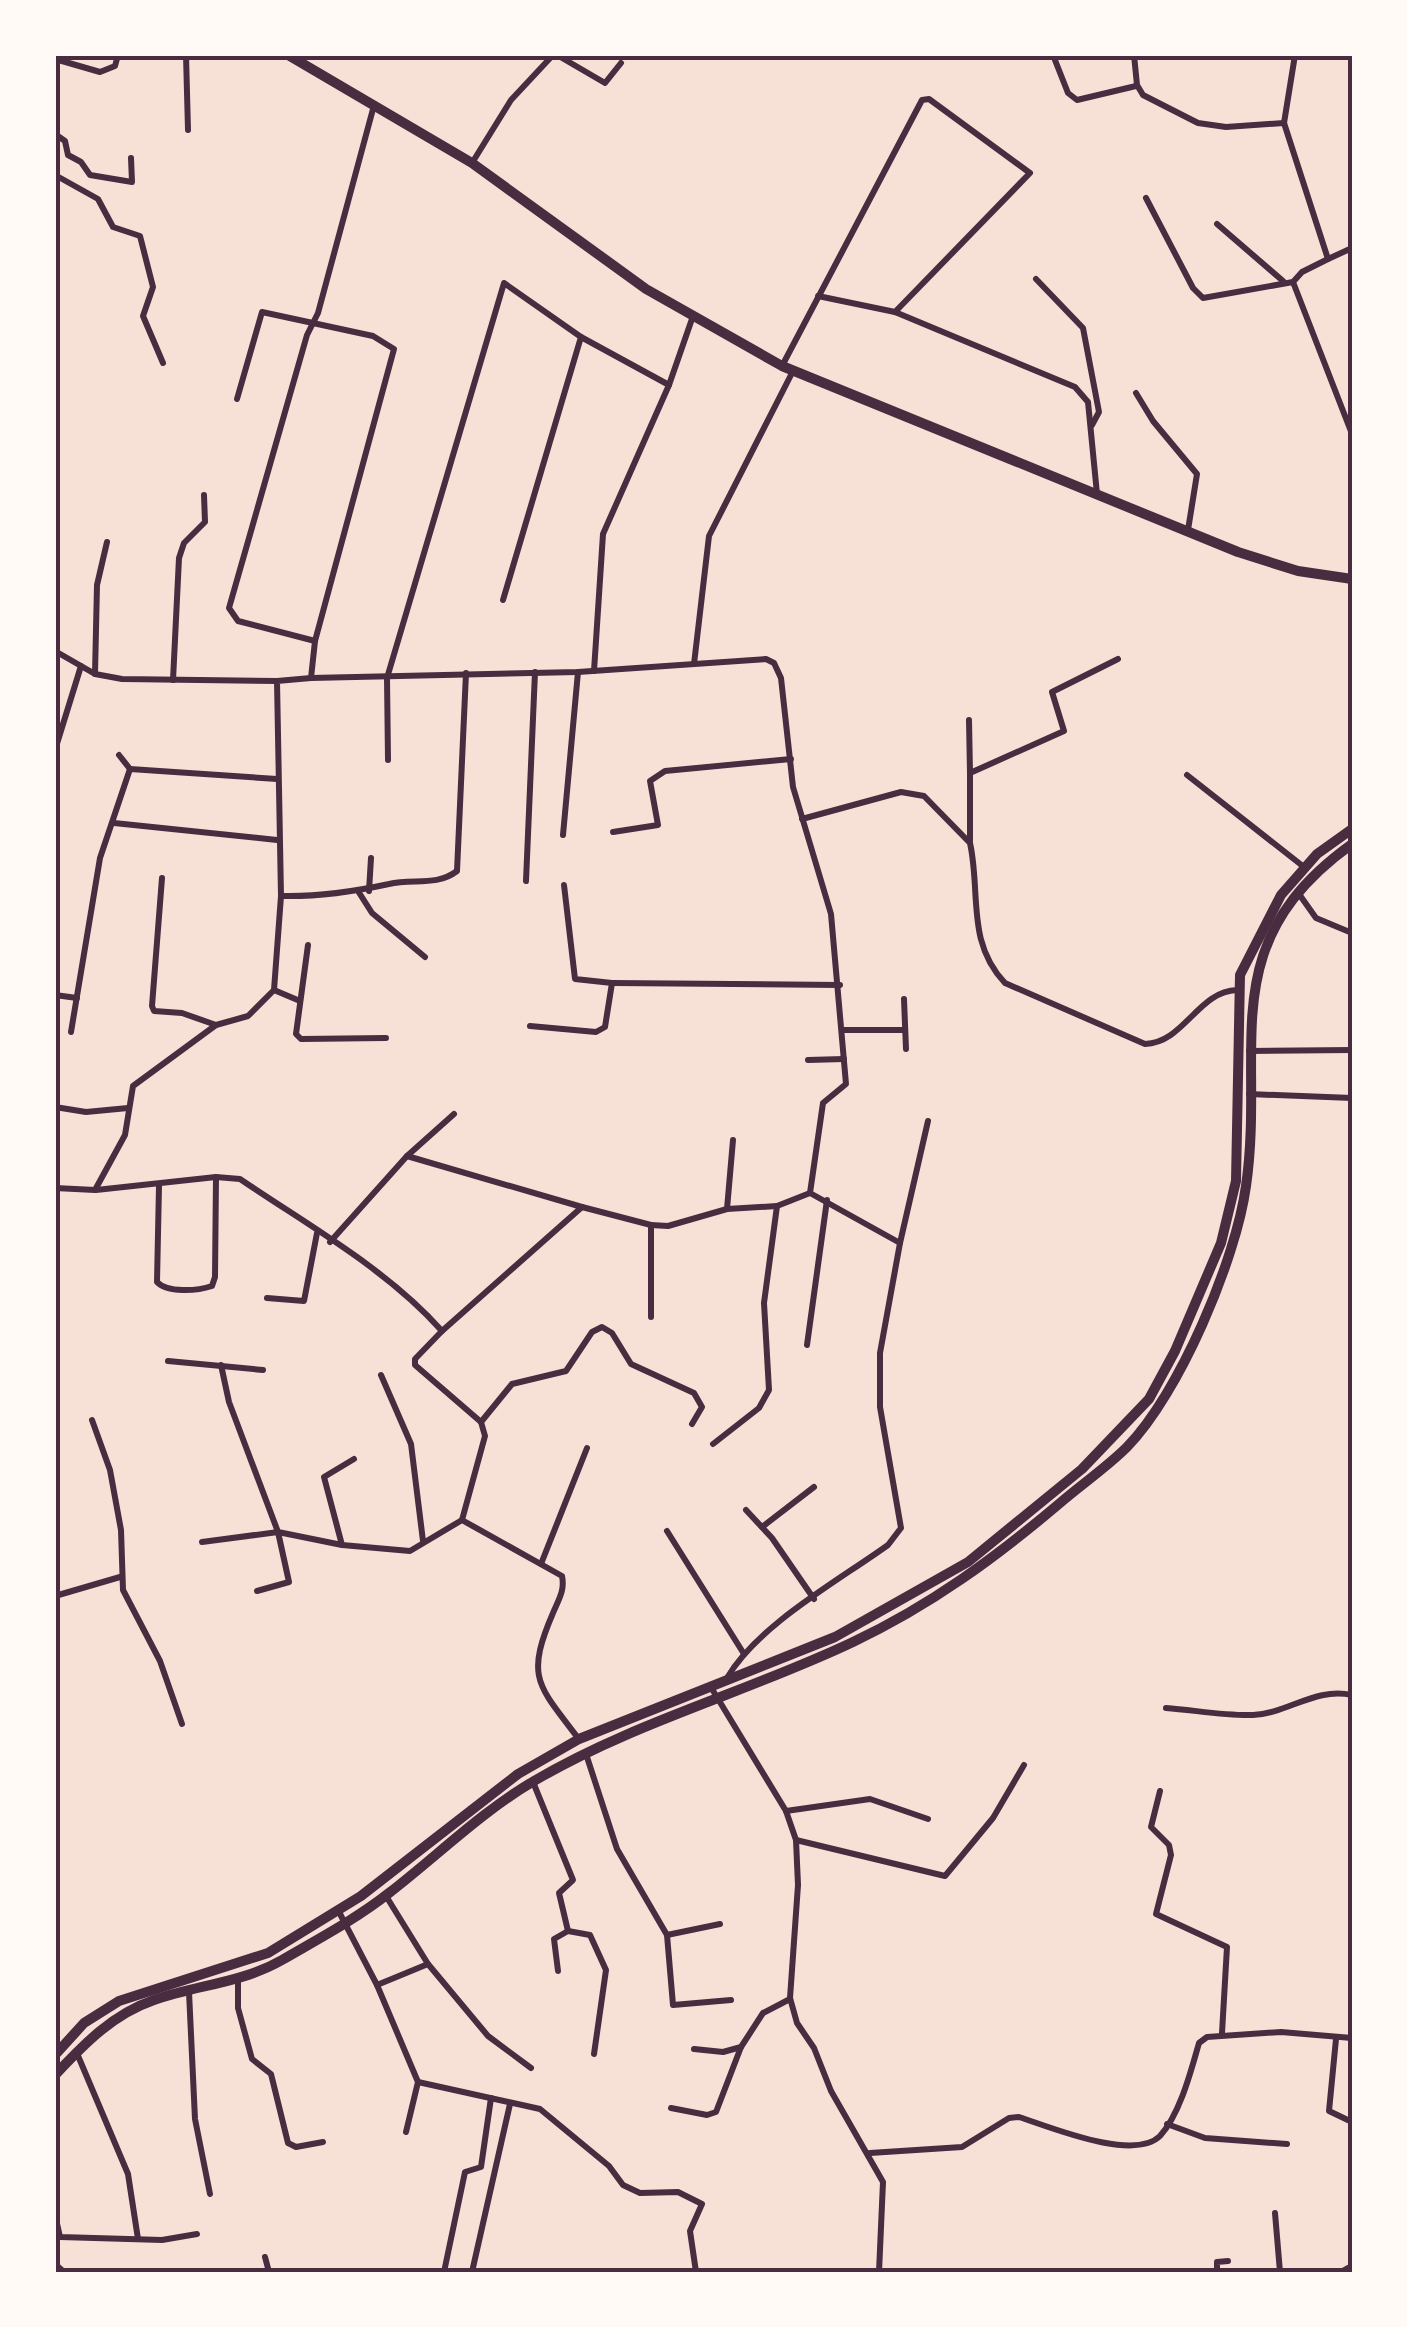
<svg xmlns="http://www.w3.org/2000/svg" width="1407" height="2327" font-family="'Open Sans',sans-serif">
  <rect width="100%" height="100%" fill="#f7e1d7"/>
  <g fill="none" stroke-linecap="round" stroke-linejoin="round">
    <g stroke="#4a2c40" stroke-width="6">
      <path d="M 186,55 L 188,130"/>
      <path d="M 557,55 L 605,83 L 621,63"/>
      <path d="M 1053,55 L 1068,93 L 1077,100 L 1136,86"/>
      <path d="M 1134,55 L 1137,85 L 1143,95 L 1198,123 L 1226,127 L 1284,123 L 1328,259 L 1302,272 L 1293,282 L 1352,434"/>
      <path d="M 55,59 L 100,72 L 115,66 L 118,55"/>
      <path d="M 1284,123 L 1295,55"/>
      <path d="M 55,134 L 65,141 L 68,155 L 81,162 L 90,175 L 132,182 L 131,158"/>
      <path d="M 472,163 L 511,100 L 553,55"/>
      <path d="M 55,175 L 98,199 L 113,227 L 140,236 L 153,287 L 143,316 L 163,363"/>
      <path d="M 1146,198 L 1193,288 L 1203,298 L 1293,282"/>
      <path d="M 1217,224 L 1283,281"/>
      <path d="M 1328,259 L 1352,248"/>
      <path d="M 1036,279 L 1083,328 L 1099,412 L 1092,425"/>
      <path d="M 818,296 L 895,312 L 1075,387 L 1088,402 L 1097,494"/>
      <path d="M 782,366 L 922,100 L 929,99 L 1030,173 L 895,312"/>
      <path d="M 1136,393 L 1153,421 L 1197,474 L 1188,530"/>
      <path d="M 503,600 L 581,337"/>
      <path d="M 315,641 L 238,621 L 229,608 L 307,335 L 318,313 L 373,109"/>
      <path d="M 55,651 L 95,674 L 122,679 L 277,681"/>
      <path d="M 694,664 L 709,536 L 793,371"/>
      <path d="M 594,671 L 603,534 L 669,385 L 693,316"/>
      <path d="M 95,674 L 97,585 L 107,542"/>
      <path d="M 311,678 L 578,672 L 766,659 L 774,663 L 781,678 L 793,787 L 831,914 L 846,1084 L 823,1103 L 810,1193 L 900,1243 L 880,1353 L 880,1407 L 901,1528 L 888,1545 C 838,1581 758,1625 727,1678"/>
      <path d="M 173,680 L 179,558 L 184,543 L 205,522 L 204,495"/>
      <path d="M 969,720 L 970,773"/>
      <path d="M 55,750 L 81,666"/>
      <path d="M 119,755 L 130,769"/>
      <path d="M 388,760 L 387,678 L 504,283 L 581,337 L 669,385"/>
      <path d="M 1187,775 L 1304,867"/>
      <path d="M 802,819 L 901,792 L 924,796 L 970,843 C 981,893 966,942 1005,983 L 1145,1044 C 1184,1043 1198,991 1237,990"/>
      <path d="M 114,823 L 277,840"/>
      <path d="M 613,832 L 658,825 L 650,781 L 665,771 L 791,759"/>
      <path d="M 563,835 L 578,672"/>
      <path d="M 970,841 L 970,773 L 1064,731 L 1052,692 L 1118,659"/>
      <path d="M 162,878 L 152,1006 L 154,1011 L 182,1013 L 216,1025"/>
      <path d="M 526,881 L 535,672"/>
      <path d="M 358,891 L 372,913 L 425,957"/>
      <path d="M 369,891 L 371,858"/>
      <path d="M 1299,894 L 1316,918 L 1352,933"/>
      <path d="M 281,896 C 319,897 352,892 389,884 C 413,878 436,887 457,871 L 466,673"/>
      <path d="M 308,945 L 296,1034 L 301,1039 L 386,1038"/>
      <path d="M 612,983 L 840,985"/>
      <path d="M 274,990 L 300,1001"/>
      <path d="M 55,995 L 77,998"/>
      <path d="M 904,999 L 906,1049"/>
      <path d="M 530,1026 L 596,1032 L 605,1027 L 612,983 L 575,979 L 564,885"/>
      <path d="M 843,1030 L 905,1030"/>
      <path d="M 71,1032 L 100,858 L 130,769 L 277,779"/>
      <path d="M 1249,1051 L 1352,1050"/>
      <path d="M 808,1060 L 844,1059"/>
      <path d="M 1249,1094 L 1352,1098"/>
      <path d="M 55,1107 L 86,1112 L 128,1108"/>
      <path d="M 407,1156 L 582,1207 L 442,1331"/>
      <path d="M 159,1186 L 157,1282 C 167,1293 197,1291 212,1286 L 215,1277 L 216,1177"/>
      <path d="M 55,1188 L 95,1190 L 125,1135 L 133,1086 L 216,1025 L 248,1016 L 274,990 L 281,896 L 277,681 L 311,678 L 315,641 L 394,349 L 373,336 L 262,312 L 237,399"/>
      <path d="M 96,1190 L 216,1177 L 240,1179 C 309,1226 387,1269 442,1331 L 415,1359 L 415,1365 L 481,1422 L 485,1436 L 462,1520 L 562,1576 C 565,1590 559,1599 553,1613 C 525,1678 538,1685 578,1738"/>
      <path d="M 582,1207 L 651,1225 L 651,1317"/>
      <path d="M 727,1209 L 733,1140"/>
      <path d="M 651,1225 L 668,1226 L 727,1209 L 777,1206"/>
      <path d="M 330,1242 L 407,1156 L 454,1114"/>
      <path d="M 900,1243 L 928,1121"/>
      <path d="M 267,1298 L 304,1301 L 317,1233"/>
      <path d="M 807,1345 L 827,1200"/>
      <path d="M 168,1361 L 263,1370"/>
      <path d="M 221,1365 L 229,1402 L 278,1532 L 342,1545 L 410,1551 L 462,1520"/>
      <path d="M 381,1375 L 411,1444 L 423,1541"/>
      <path d="M 92,1420 L 110,1470 L 121,1530 L 123,1590 L 160,1661 L 182,1724"/>
      <path d="M 481,1422 L 512,1384 L 566,1371 L 592,1332 L 602,1327 L 612,1333 L 631,1364 L 694,1393 L 702,1407 L 692,1424"/>
      <path d="M 713,1444 L 759,1408 L 769,1390 L 764,1303 L 777,1206 L 810,1193"/>
      <path d="M 746,1510 L 772,1538 L 814,1599"/>
      <path d="M 762,1527 L 814,1487"/>
      <path d="M 667,1531 L 744,1654"/>
      <path d="M 202,1542 L 278,1532 L 289,1582 L 257,1591"/>
      <path d="M 342,1545 L 324,1477 L 354,1459"/>
      <path d="M 541,1564 L 587,1448"/>
      <path d="M 55,1596 L 120,1577"/>
      <path d="M 712,1689 L 786,1811 L 796,1840 L 798,1885 L 790,1998 L 797,2023 L 814,2048 L 831,2091 L 883,2182 L 879,2272"/>
      <path d="M 1166,1708 C 1194,1710 1225,1716 1253,1715 C 1289,1713 1315,1687 1352,1695"/>
      <path d="M 586,1754 L 617,1849 L 667,1935 L 673,2005 L 731,2000"/>
      <path d="M 533,1782 L 573,1880 L 559,1893 L 568,1931"/>
      <path d="M 1160,1791 L 1151,1827 L 1169,1845 L 1171,1855 L 1156,1914 L 1227,1947 L 1222,2033"/>
      <path d="M 786,1811 L 870,1799 L 928,1819"/>
      <path d="M 796,1840 L 945,1876 L 993,1818 L 1024,1765"/>
      <path d="M 386,1896 L 428,1964"/>
      <path d="M 338,1910 L 377,1985 L 418,2082 L 406,2132"/>
      <path d="M 667,1935 L 720,1924"/>
      <path d="M 558,1971 L 554,1939 L 568,1931 L 590,1935 L 606,1970 L 594,2054"/>
      <path d="M 238,1980 L 238,2008 L 252,2059 L 271,2074 L 288,2143 L 296,2147 L 323,2142"/>
      <path d="M 377,1985 L 428,1964 L 488,2036 L 531,2068"/>
      <path d="M 189,1992 L 195,2119 L 210,2194"/>
      <path d="M 1336,2039 L 1329,2111 L 1352,2122"/>
      <path d="M 694,2049 L 723,2052 L 741,2047 L 763,2013 L 790,1999"/>
      <path d="M 76,2051 L 128,2174 L 138,2239"/>
      <path d="M 418,2082 L 540,2109 L 609,2166 L 623,2185 L 640,2193 L 678,2192 L 702,2204 L 690,2231 L 696,2272"/>
      <path d="M 671,2108 L 707,2115 L 716,2112 L 741,2047"/>
      <path d="M 1167,2124 L 1205,2138 L 1287,2144"/>
      <path d="M 870,2153 L 962,2147 L 1009,2118 L 1019,2117 C 1050,2127 1134,2162 1160,2136 C 1180,2114 1191,2071 1199,2043 L 1207,2037 L 1281,2032 L 1352,2038"/>
      <path d="M 1275,2213 L 1280,2272"/>
      <path d="M 55,2215 L 60,2237 L 162,2240 L 197,2234"/>
      <path d="M 265,2257 L 269,2272"/>
      <path d="M 55,2264 L 64,2272"/>
      <path d="M 444,2272 L 465,2172 L 481,2167 L 491,2098"/>
      <path d="M 472,2272 L 510,2104"/>
      <path d="M 1217,2272 L 1217,2262 L 1228,2261"/>
      <path d="M 1341,2272 L 1352,2266"/>
    </g>
    <path stroke="#4a2c40" stroke-width="10" d="M 288,55 L 472,163 L 646,289 L 782,366 L 1238,552 L 1298,571 L 1352,579"/>
    <g stroke="#4a2c40" stroke-width="10">
      <path d="M 55,2055 L 84,2023 L 119,2001 L 268,1953 L 361,1896 L 518,1774 L 579,1739 L 835,1637 L 968,1562 L 1082,1469 L 1149,1399 L 1175,1351 L 1221,1243 L 1236,1181 L 1240,975 L 1281,895 L 1317,854 L 1352,829"/>
      <path d="M 55,2075 C 84,2044 113,2014 154,2000 C 197,1985 242,1983 282,1960 C 318,1939 356,1919 389,1893 C 437,1856 481,1812 534,1781 C 634,1722 748,1692 853,1642 C 931,1605 995,1558 1060,1503 C 1082,1484 1107,1467 1127,1447 C 1179,1394 1236,1260 1246,1186 C 1266,1047 1211,945 1352,844"/>
    </g>
  </g>
  <rect width="1407" height="2327" fill="none" stroke="#fffaf5" stroke-width="115"/>
  <rect x="58" y="58" width="1292" height="2212" fill="none" stroke="#4a2c40" stroke-width="4"/>
</svg>
